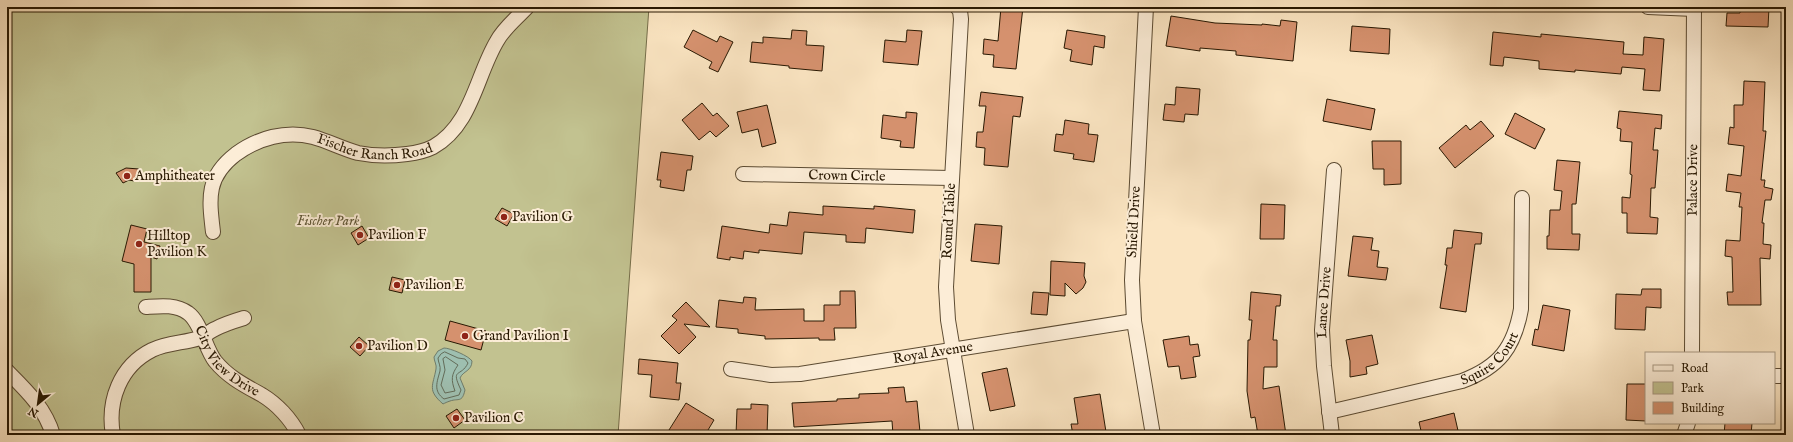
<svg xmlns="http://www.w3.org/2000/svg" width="1793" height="442" font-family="'IM FELL English',serif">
  <rect width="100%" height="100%" fill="#fae4c1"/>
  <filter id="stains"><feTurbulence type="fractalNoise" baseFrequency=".005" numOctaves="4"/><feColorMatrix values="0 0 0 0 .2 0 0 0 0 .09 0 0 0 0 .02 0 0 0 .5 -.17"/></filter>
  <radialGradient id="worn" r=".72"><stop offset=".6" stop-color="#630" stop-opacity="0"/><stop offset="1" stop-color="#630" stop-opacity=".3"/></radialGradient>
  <path fill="#c2c290" stroke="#756d49" d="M 7,7 L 649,7 L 618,435 L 7,435 Z"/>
  <path fill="#9ebfb0" stroke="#6f7c6a" d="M 444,348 C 450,348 469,356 472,361 C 472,371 463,371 460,378 L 465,390 C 462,403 459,398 450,401 C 447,402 445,403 443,404 C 427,390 433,386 436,369 C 437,365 434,361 434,357 L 438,351 Z"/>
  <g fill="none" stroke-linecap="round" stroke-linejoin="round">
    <g stroke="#636c59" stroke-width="1">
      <path d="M 445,352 L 458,358 L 465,359 L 468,363 C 461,378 450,367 461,390 L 459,395 L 444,399 C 433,391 437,382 440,371 C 441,366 438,362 438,358 L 441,354 Z"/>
      <path d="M 446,357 L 458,365 C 451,375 451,380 455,391 L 445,393 L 441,385 L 445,370 L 443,359 Z"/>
    </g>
  </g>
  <g fill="#d5916e" stroke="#281802">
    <path d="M 1001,7 L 1023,7 L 1016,69 L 993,67 L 994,55 L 983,54 L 984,39 L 998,41 Z"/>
    <path d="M 1740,7 L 1769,7 L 1768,27 L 1726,26 L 1727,13 L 1740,13 Z"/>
    <path d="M 1171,16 L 1215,23 L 1262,25 L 1262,24 L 1280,26 L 1281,20 L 1297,22 L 1293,61 L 1236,55 L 1236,51 L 1200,48 L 1200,51 L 1166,46 Z"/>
    <path d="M 1352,26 L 1390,29 L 1389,54 L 1350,51 Z"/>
    <path d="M 693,30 L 717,42 L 720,36 L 733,42 L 718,72 L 709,68 L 712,62 L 684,47 Z"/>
    <path d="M 792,30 L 807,31 L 806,45 L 824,46 L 822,71 L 789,68 L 789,66 L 750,62 L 752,42 L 763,43 L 763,37 L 791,39 Z"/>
    <path d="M 907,30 L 922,31 L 918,65 L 883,62 L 885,40 L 906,42 Z"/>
    <path d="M 1067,30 L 1105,36 L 1104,48 L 1094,46 L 1092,65 L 1070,61 L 1072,50 L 1064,48 Z"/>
    <path d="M 1493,32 L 1541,37 L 1541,34 L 1624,42 L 1623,54 L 1643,55 L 1644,37 L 1664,39 L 1660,91 L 1643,90 L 1645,69 L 1622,67 L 1621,74 L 1575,70 L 1575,72 L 1539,69 L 1539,61 L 1504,57 L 1503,66 L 1490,65 Z"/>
    <path d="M 1744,81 L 1765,82 L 1763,131 L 1766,131 L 1761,180 L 1765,180 L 1764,187 L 1773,189 L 1771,200 L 1765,200 L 1762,223 L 1764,223 L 1763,244 L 1771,245 L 1770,259 L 1760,258 L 1761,305 L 1728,305 L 1727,292 L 1733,292 L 1732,257 L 1725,256 L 1726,240 L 1740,241 L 1742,207 L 1739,207 L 1741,193 L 1726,191 L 1728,174 L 1741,176 L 1744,146 L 1728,144 L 1730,127 L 1734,128 L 1734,105 L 1743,105 Z"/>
    <path d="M 1176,87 L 1200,89 L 1198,115 L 1185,114 L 1184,122 L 1163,120 L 1165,104 L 1175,105 Z"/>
    <path d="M 981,92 L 1023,97 L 1020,117 L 1013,116 L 1008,167 L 984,165 L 985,148 L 976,147 L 977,132 L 983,132 L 986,106 L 979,106 Z"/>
    <path d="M 1327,99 L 1375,109 L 1371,130 L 1323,121 Z"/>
    <path d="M 702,103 L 713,116 L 717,113 L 729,126 L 716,137 L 710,131 L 699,140 L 682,120 Z"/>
    <path d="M 767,105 L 776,143 L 762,147 L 758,129 L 742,133 L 737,112 Z"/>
    <path d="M 1619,111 L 1662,115 L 1661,129 L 1655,128 L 1653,150 L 1658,150 L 1655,188 L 1651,188 L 1650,217 L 1658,218 L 1657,234 L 1627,233 L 1627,213 L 1622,213 L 1622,197 L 1630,198 L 1632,175 L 1630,174 L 1632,142 L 1620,141 L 1621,129 L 1617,128 Z"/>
    <path d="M 906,112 L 917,113 L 914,148 L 900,147 L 901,141 L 881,138 L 883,115 L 906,118 Z"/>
    <path d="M 1515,113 L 1545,129 L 1535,149 L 1505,134 Z"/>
    <path d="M 1065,120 L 1089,124 L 1088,134 L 1098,135 L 1094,162 L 1073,159 L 1074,154 L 1054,151 L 1056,134 L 1063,135 Z"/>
    <path d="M 1481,121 L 1494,136 L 1455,168 L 1439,148 L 1466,125 L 1470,130 Z"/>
    <path d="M 1372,141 L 1401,141 L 1401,184 L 1384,185 L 1384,169 L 1373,169 Z"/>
    <path d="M 661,152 L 693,156 L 691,170 L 687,170 L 684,191 L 660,187 L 661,180 L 657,180 Z"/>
    <path d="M 1557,160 L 1580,162 L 1576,204 L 1572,204 L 1572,234 L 1580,234 L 1579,250 L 1547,249 L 1547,236 L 1549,236 L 1550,210 L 1560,210 L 1562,191 L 1554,190 Z"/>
    <path d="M 126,168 L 139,169 L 134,181 L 129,180 L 123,183 L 116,173 Z"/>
    <path d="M 1261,204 L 1285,205 L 1284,239 L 1260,239 Z"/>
    <path d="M 823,206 L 874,209 L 874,206 L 915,210 L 913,233 L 866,228 L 865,243 L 846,242 L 846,235 L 804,232 L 802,254 L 759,250 L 759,253 L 744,251 L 743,259 L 730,257 L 730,260 L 717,258 L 722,226 L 769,233 L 770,224 L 787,226 L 789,212 L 823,215 Z"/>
    <path d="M 502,208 L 514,214 L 507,226 L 495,219 Z"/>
    <path d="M 975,224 L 1002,226 L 999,264 L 971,261 Z"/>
    <path d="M 131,225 L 147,229 L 144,242 L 160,246 L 157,259 L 151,257 L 151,292 L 134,292 L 134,264 L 122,261 Z"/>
    <path d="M 362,226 L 369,238 L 358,245 L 351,233 Z"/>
    <path d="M 1454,230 L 1482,233 L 1481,244 L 1475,244 L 1466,312 L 1440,308 L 1447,265 L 1445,265 L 1447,248 L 1452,248 Z"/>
    <path d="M 1353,236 L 1373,238 L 1371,250 L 1379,251 L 1377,267 L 1388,268 L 1386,280 L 1348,276 Z"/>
    <path d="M 1051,261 L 1085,263 L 1084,276 L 1086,282 L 1083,288 L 1076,294 L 1065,283 L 1065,296 L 1050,295 Z"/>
    <path d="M 392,277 L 405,280 L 402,293 L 389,290 Z"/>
    <path d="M 1642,289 L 1661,289 L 1661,308 L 1646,307 L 1645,330 L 1615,329 L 1616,294 L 1641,295 Z"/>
    <path d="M 840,291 L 855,291 L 856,328 L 834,328 L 835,340 L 819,340 L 819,338 L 765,339 L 765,336 L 738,333 L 738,329 L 716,327 L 719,300 L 743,303 L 744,297 L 756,298 L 755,310 L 804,309 L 804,321 L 824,321 L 824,305 L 840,305 Z"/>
    <path d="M 1033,292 L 1049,293 L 1047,315 L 1031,314 Z"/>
    <path d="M 1251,292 L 1281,295 L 1280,306 L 1276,306 L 1273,340 L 1277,340 L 1277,367 L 1264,367 L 1263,389 L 1279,386 L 1286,435 L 1258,435 L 1255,417 L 1251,418 L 1247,391 L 1248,340 L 1250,340 L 1252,320 L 1249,320 Z"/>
    <path d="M 686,302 L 710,327 L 684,324 L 696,337 L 679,354 L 661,336 L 677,320 L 672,316 Z"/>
    <path d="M 1543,305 L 1570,310 L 1564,351 L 1532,345 L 1535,329 L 1538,330 Z"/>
    <path d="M 450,321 L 486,331 L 481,350 L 445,340 Z"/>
    <path d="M 1372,335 L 1378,364 L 1366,367 L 1367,374 L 1350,377 L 1350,361 L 1346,340 Z"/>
    <path d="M 1189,336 L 1190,345 L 1198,344 L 1200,356 L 1193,357 L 1196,377 L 1181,379 L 1179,366 L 1168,367 L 1163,340 Z"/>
    <path d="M 359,337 L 369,346 L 360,356 L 350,347 Z"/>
    <path d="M 639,359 L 678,363 L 676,383 L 681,383 L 679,400 L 650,397 L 652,375 L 638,374 Z"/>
    <path d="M 1007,368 L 1015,406 L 990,411 L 982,373 Z"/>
    <path d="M 1627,384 L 1646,384 L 1646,421 L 1626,420 Z"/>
    <path d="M 904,387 L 906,402 L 917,401 L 920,432 L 893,435 L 892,421 L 794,427 L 792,403 L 837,401 L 837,399 L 859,398 L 859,394 L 889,393 L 888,388 Z"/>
    <path d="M 1100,394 L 1106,432 L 1073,435 L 1071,424 L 1078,424 L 1074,398 Z"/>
    <path d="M 686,403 L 714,420 L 705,435 L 687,435 L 680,431 L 677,435 L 669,430 Z"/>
    <path d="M 751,404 L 768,405 L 767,435 L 736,435 L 737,409 L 751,409 Z"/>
    <path d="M 457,409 L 465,420 L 454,428 L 446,416 Z"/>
    <path d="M 1454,413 L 1459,435 L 1422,435 L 1419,422 Z"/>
    <path d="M 1725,423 L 1752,423 L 1751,435 L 1724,435 Z"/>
  </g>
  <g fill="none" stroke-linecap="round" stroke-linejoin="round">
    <defs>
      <g id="street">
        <path d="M 957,7 L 960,11 L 961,19 L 946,287 L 948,320 L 967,435"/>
        <path d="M 1146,7 L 1132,280 L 1134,321 L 1153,435"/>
        <path d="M 1648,7 L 1694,9"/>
        <path id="s1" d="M 743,174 L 951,178"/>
        <path id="s2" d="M 213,232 C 209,198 206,177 236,154 C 258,138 286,130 313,137 C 328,141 343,149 358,153 C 373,156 392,156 407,154 C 415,153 425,151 433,147 C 472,125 476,76 497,41 C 504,28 517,18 527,7"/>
        <path id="s3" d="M 146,307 C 160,306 176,304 188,313 C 201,322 205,348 215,361 C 228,377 244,385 262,395 C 277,404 291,419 299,435"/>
        <path id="s4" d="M 1692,353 L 1694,7"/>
        <path id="s5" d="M 731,369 L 771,375 L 800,374 L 1134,321"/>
        <path d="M 7,371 C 27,391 45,408 53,435"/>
        <path d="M 1774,376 L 1786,376"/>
        <path id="s6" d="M 1329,412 L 1462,381 C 1499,367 1514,348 1521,309 L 1522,198"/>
        <path d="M 113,435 C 107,401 120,366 152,350 C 167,343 184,343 200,338 C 205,336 210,331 215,329 C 224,324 234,321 244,318"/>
        <path id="s7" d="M 1332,435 L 1324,366 L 1322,330 L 1334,170"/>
        <path d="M 1684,435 L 1688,423"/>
      </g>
    </defs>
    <use href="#street" stroke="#5c4b32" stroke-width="16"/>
    <use href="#street" stroke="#fcedd7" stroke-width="14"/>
  </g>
  <g fill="#8f2418" stroke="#fcedd7" stroke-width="1.5">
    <circle cx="127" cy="176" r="4"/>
    <circle cx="504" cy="217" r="4"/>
    <circle cx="360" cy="235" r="4"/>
    <circle cx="139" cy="244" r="4"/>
    <circle cx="397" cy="285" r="4"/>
    <circle cx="465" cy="336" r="4"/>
    <circle cx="359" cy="346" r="4"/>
    <circle cx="456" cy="418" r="4"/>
  </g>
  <g text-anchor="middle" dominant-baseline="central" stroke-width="4" stroke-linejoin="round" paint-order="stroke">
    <g font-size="14" fill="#281802" stroke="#fcedd7">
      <text stroke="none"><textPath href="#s2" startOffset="232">Fischer Ranch Road</textPath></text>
      <text stroke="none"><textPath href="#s1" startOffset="104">Crown Circle</textPath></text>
      <text stroke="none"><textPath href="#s4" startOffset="173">Palace Drive</textPath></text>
      <text transform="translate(949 221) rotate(-87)">Round Table</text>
      <text transform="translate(1134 222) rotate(-87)">Shield Drive</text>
      <text stroke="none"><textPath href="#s7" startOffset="133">Lance Drive</textPath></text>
      <text stroke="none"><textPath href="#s5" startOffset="204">Royal Avenue</textPath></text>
      <text stroke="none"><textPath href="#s6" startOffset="173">Squire Court</textPath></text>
      <text stroke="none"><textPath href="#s3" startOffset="107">City View Drive</textPath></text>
    </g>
    <g font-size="14" fill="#281802" stroke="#fcedd7" text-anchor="start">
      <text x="135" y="176">Amphitheater</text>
      <text x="512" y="217">Pavilion G</text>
      <text x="368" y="235">Pavilion F</text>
      <text x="147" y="236">Hilltop<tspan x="147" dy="16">Pavilion K</tspan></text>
      <text x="405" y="285">Pavilion E</text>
      <text x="473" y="336">Grand Pavilion I</text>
      <text x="367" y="346">Pavilion D</text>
      <text x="464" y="418">Pavilion C</text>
    </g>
    <g font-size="14" font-style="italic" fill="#5e5434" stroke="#fcedd7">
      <text x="328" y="221">Fischer Park</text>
    </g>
  </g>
  <rect width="1793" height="442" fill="none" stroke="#fae4c1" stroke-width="24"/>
  <rect x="8" y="8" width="1777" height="426" fill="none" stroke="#281802" stroke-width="2"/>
  <rect x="12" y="12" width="1769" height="418" fill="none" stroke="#281802"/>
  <rect x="1645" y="352" width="130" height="72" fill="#fcedd7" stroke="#a79882"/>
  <rect x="1653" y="365" width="20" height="6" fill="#fcedd7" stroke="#a79882"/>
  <text x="1681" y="372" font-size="12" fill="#281802">Road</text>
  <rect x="1653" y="382" width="20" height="12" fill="#c2c290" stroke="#a79882"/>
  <text x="1681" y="392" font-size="12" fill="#281802">Park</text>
  <rect x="1653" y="402" width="20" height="12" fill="#d5916e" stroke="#a79882"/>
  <text x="1681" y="412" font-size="12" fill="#281802">Building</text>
  <g transform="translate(38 404) rotate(209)" stroke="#fcedd7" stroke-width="3" paint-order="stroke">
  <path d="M0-3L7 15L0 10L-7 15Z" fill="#281802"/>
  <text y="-6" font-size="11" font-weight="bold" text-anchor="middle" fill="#281802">N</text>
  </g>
  <rect width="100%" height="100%" filter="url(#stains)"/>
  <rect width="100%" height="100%" fill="url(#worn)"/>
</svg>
